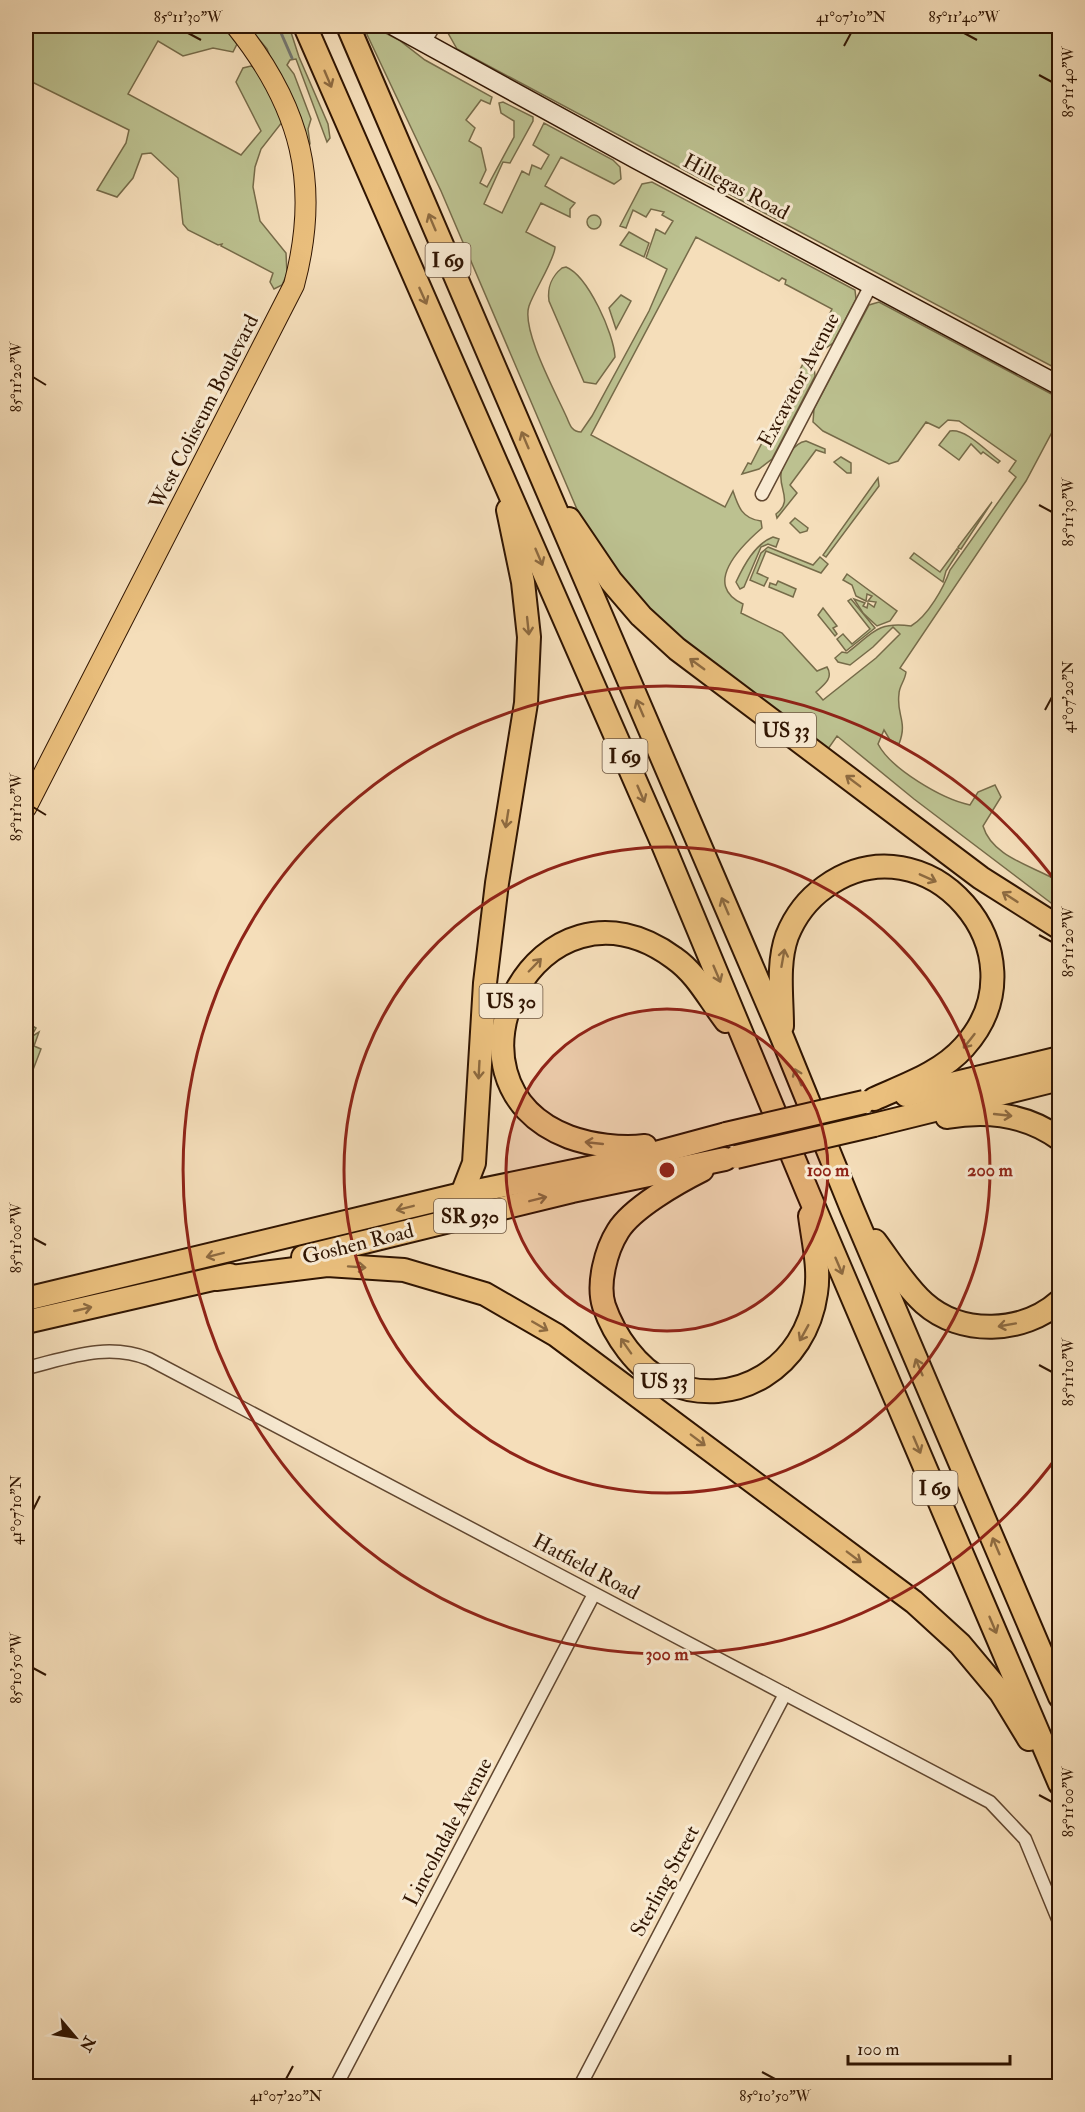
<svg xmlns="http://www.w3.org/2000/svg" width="1085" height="2112" font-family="'IM FELL Double Pica',serif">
  <rect width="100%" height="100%" fill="#f5deba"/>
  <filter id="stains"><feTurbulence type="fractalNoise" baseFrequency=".00333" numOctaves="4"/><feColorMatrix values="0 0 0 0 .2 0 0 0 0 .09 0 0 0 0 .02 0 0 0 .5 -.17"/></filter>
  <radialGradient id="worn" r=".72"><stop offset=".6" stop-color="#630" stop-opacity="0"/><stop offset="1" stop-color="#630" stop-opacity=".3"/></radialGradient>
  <g fill="#bcc190" stroke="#766b49" stroke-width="1.5">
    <path d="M 26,26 L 223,26 L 237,44 L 233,52 L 213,48 L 183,56 L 158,41 L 128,94 L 241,155 L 261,131 L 236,82 L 243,68 L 251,66 L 258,69 L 283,121 L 261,149 L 255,167 L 253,187 L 260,221 L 286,253 L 287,274 L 282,285 L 274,289 L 270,282 L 273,273 L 221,246 L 222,244 L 218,245 L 188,230 L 183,224 L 178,178 L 151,153 L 142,154 L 133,178 L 117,197 L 97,190 L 126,143 L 129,130 L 26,79 Z"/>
    <path d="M 248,26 L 289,26 L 299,57 L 328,124 L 330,138 L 327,142 L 296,59 L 290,60 L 287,65 L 294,74 L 311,119 L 308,129 L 310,144 L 306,147 L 267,49 Z"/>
    <path d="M 363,26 L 372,26 L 399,40 L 425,60 L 492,97 L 490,104 L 481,100 L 466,120 L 475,128 L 469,141 L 481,148 L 486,170 L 480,183 L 487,187 L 514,137 L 514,121 L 501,113 L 499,103 L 503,102 L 533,117 L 533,121 L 510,163 L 503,162 L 484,204 L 502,213 L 522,171 L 529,175 L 532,165 L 541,169 L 549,155 L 533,145 L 544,123 L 613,160 L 620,167 L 621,179 L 614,184 L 561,157 L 545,186 L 575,203 L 570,209 L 570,217 L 541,203 L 526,232 L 555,247 C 555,259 534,291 529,306 C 521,330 556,393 567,418 C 570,425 572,432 581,432 L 592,416 L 649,311 L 667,269 L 646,258 L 656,229 L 665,234 L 673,221 L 662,215 L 664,212 L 651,209 L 646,217 L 633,210 L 626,228 L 620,226 L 642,184 L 652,182 L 855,290 L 856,299 L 833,343 L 826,348 L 813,347 L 832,309 L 785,284 L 786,280 L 782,278 L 779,281 L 696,237 L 591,435 L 725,507 L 733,491 C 738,506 742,519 761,521 L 762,528 C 740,547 702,585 743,604 L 741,613 L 782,633 L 817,671 L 827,667 C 834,678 824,685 816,692 L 823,700 L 876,658 L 900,634 L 893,627 L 873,647 L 850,665 L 838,662 L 835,658 L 842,652 L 847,653 C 872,634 877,621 911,626 C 928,616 944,587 950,570 L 1016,477 L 1009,471 L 1016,461 L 959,421 L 948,420 L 939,428 L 926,422 L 898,461 L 889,464 L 823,431 L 813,422 L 814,409 L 869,305 L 879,302 L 1059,398 L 1059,419 L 1026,481 L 900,668 L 906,672 C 905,681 899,686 899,694 C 896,715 908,721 899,744 L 890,740 L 884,730 L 878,744 C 891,769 942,799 970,805 L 978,792 L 995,785 L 1001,797 L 983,826 C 992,857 1033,866 1058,881 L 1059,909 L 914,799 L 837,736 L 828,749 L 688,644 L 626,587 L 585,528 L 441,191 Z"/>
    <path d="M 448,26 L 1059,26 L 1059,370 L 457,49 L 448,33 Z"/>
    <circle cx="594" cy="222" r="7"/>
    <path d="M 629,232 L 649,243 L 644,257 L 620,245 Z"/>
    <path d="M 566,267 C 588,276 614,334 615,357 L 596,384 L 584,382 L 549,301 C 547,288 552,276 562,268 Z"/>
    <path d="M 621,295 L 631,301 L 616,329 L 609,308 Z"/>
    <path d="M 805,360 L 814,367 L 815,376 L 772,459 L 759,469 L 742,474 L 748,463 L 751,464 Z"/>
    <path d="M 950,431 C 966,428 987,452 1000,461 L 998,463 L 983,452 L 981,454 L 971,444 L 959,460 L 939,445 Z"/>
    <path d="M 806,441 L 825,449 L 825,453 L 816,450 L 790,485 L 797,493 L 777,518 L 776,514 C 793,501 779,490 781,474 C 781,461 794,443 806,441 Z"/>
    <path d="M 841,457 L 851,463 L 851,473 L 847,473 L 834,462 Z"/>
    <path d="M 878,478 L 879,486 L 826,557 L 823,555 Z"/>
    <path d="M 992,502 L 961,549 L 958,548 L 958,547 Z"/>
    <path d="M 795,518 L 808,528 L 807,531 L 800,533 L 790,523 Z"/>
    <path d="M 773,537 L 779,539 L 776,547 L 768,544 L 761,547 L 744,587 L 740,589 L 736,582 C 744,565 755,544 773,537 Z"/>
    <path d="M 768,547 L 813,565 L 820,557 L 828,564 L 821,573 L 766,551 L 757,573 L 768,578 L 764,586 L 750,580 L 761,553 Z"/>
    <path d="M 957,549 L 959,551 L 946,571 L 943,582 L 910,558 L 914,553 L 940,572 Z"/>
    <path d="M 847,574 L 897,611 L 890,621 L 877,626 L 863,613 L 854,599 L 865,603 L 863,606 L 867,608 L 868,603 L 874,607 L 876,602 L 868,601 L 872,596 L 867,594 L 866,601 L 856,596 L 852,585 L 843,580 Z"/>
    <path d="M 778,581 L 796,589 L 793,597 L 769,587 L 770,583 L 776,585 Z"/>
    <path d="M 851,599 L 875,628 L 846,651 L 837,639 L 843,634 L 852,644 L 870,629 L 848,601 Z"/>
    <path d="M 823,608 L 837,626 L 833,628 L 837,634 L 835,636 L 818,615 Z"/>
    <path d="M 26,1022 L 36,1028 L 31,1037 L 39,1032 L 34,1046 L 41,1049 L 26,1088 Z"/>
  </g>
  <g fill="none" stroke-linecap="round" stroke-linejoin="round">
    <path stroke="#747771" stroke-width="3" d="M 278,26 L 292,58"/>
    <defs>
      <g id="street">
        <path d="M 424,43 L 434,26"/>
        <path d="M 762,494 L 871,285"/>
        <path d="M 26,1368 C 68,1358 107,1342 149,1359 L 990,1802 L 1025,1839 L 1060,1924"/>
        <path d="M 336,2086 L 594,1594"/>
        <path d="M 580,2086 L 785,1694"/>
      </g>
      <path id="secondary" d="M 394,26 L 636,159 L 1060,386"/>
      <path id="primary" d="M 26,808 L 294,285 C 321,184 301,107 236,26"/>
      <g id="highway">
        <path d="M 305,26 L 662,842 L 808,1193 L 1060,1784"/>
        <path d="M 348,26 L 782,1037 L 852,1209 L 1060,1697"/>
        <path d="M 569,519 L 611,581 L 641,616 L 677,649 L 981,878 L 1060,928"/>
        <path d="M 782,1026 C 782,997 777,964 787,936 C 795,916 808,899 825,887 C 926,814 1049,953 964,1047 C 941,1073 905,1085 874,1099"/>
        <path d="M 906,1095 L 1060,1058"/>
        <path d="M 947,1117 C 987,1110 1026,1114 1060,1139"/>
        <path d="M 874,1125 L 1060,1079"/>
        <path d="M 645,1146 C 621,1149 591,1145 569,1137 C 425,1082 539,859 674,958 C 697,974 709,999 726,1021"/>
        <path d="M 702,1170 C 678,1182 632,1208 618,1231 C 606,1250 597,1284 604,1306 C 614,1335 637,1369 666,1382 C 736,1412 806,1366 816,1293 C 820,1268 813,1240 810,1216"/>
        <path d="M 462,1194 L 474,1163 L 485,983 L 497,883 L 526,703 L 529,637 L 523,582 L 508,510"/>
        <path d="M 875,1241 C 890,1261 905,1286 924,1303 C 961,1336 1023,1334 1060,1301"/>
        <path d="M 303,1257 L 572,1191 L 725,1159"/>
        <path d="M 216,1279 L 327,1265 L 404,1270 L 485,1294 L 556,1335 L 914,1602 L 960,1644 L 1001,1693 L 1029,1739"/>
        <path d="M 26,1299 L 462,1194 L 637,1158 L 726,1134"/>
        <path d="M 26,1322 L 230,1275"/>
      </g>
    </defs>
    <use href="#street" stroke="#614730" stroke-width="15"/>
    <use href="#secondary" stroke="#301502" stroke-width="21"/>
    <use href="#primary" stroke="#301502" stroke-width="22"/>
    <use href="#highway" stroke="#301502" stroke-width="26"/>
    <use href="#street" stroke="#f8ead2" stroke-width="12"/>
    <use href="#secondary" stroke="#f8ead2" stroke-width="18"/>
    <use href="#primary" stroke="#eabf7d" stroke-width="20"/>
    <use href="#highway" stroke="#eabf7d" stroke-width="22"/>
    <defs>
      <g id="highway-bridge">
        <path d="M 726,1134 L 864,1102"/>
        <path d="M 736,1157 L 874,1125"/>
      </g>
    </defs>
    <use href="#highway-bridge" stroke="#301502" stroke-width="26" stroke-linecap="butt"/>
    <use href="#highway-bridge" stroke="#eabf7d" stroke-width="22"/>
  </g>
  <defs><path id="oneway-shaft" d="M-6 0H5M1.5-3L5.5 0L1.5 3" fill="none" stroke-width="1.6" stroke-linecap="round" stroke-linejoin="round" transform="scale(1.5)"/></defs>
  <g stroke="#8d6a40">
    <use href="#oneway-shaft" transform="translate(328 79) rotate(67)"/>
    <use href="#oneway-shaft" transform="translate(432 222) rotate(-113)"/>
    <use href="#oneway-shaft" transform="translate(423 296) rotate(66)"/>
    <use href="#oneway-shaft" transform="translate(525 440) rotate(-113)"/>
    <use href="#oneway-shaft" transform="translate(539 557) rotate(67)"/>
    <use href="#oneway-shaft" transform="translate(528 626) rotate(84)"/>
    <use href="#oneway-shaft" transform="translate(697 664) rotate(-144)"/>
    <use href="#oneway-shaft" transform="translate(640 708) rotate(-113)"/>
    <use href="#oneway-shaft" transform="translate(853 781) rotate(-143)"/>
    <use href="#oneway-shaft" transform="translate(641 794) rotate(67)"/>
    <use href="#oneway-shaft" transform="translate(507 819) rotate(99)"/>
    <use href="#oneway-shaft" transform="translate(928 878) rotate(24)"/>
    <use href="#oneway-shaft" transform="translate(1010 897) rotate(-147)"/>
    <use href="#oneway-shaft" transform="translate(725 906) rotate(-113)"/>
    <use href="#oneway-shaft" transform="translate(783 958) rotate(-80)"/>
    <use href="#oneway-shaft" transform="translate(535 965) rotate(-46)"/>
    <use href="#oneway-shaft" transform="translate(717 974) rotate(67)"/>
    <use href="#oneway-shaft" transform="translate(969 1041) rotate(128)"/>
    <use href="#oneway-shaft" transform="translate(479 1070) rotate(93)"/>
    <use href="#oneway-shaft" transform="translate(798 1077) rotate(-112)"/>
    <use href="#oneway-shaft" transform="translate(1003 1115) rotate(6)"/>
    <use href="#oneway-shaft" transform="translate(594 1143) rotate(-174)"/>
    <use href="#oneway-shaft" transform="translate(538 1199) rotate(-14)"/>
    <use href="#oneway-shaft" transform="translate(405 1208) rotate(166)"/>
    <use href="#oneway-shaft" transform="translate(215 1255) rotate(166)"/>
    <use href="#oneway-shaft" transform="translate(839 1266) rotate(67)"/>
    <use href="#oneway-shaft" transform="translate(357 1267) rotate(4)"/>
    <use href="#oneway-shaft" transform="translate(83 1309) rotate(-13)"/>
    <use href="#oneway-shaft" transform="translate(1007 1325) rotate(170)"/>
    <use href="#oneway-shaft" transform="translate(540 1326) rotate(30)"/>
    <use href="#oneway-shaft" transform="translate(804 1333) rotate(119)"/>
    <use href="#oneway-shaft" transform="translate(626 1346) rotate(-125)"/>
    <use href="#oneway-shaft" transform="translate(919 1367) rotate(-113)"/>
    <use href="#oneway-shaft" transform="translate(698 1440) rotate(37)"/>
    <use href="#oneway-shaft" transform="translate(917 1445) rotate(67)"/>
    <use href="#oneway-shaft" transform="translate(996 1546) rotate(-113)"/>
    <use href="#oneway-shaft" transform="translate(854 1557) rotate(37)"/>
    <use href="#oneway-shaft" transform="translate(993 1625) rotate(67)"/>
  </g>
  <path fill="none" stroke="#301502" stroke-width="2" d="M 188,33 L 201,40M 964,33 L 977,40M 844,46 L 851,33M 1039,75 L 1052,82M 33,377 L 46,385M 1039,505 L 1052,512M 1045,710 L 1052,697M 33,807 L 46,815M 1039,935 L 1052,942M 33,1238 L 46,1245M 1039,1365 L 1052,1372M 33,1510 L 40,1496M 33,1668 L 46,1675M 1039,1795 L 1052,1802M 762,2072 L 775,2079M 286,2079 L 293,2066"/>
  <circle cx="667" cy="1170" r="161" fill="#8f2418" fill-opacity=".12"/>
  <g fill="none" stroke="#8f2418" stroke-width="3">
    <circle cx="667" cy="1170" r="161"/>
    <circle cx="667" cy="1170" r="323"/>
    <path d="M1059 1454A484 484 0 1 1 1059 886"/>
  </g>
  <g text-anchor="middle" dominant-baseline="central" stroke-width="6" stroke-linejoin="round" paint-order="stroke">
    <g fill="#f8ead2" stroke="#6c5540" stroke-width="1.5">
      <rect x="425.5" y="243" width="45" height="34" rx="4.5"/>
      <rect x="756" y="713" width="60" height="34" rx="4.5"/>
      <rect x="602.5" y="739" width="45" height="34" rx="4.5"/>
      <rect x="479.5" y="984" width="63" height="34" rx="4.5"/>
      <rect x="434" y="1199" width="72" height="34" rx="4.5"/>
      <rect x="634" y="1364" width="60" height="34" rx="4.5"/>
      <rect x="912.5" y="1471" width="45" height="34" rx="4.5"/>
    </g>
    <g font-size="20" font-weight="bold" fill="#301502">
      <text x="448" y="260">I 69</text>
      <text x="786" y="730">US 33</text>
      <text x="625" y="756">I 69</text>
      <text x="511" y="1001">US 30</text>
      <text x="470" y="1216">SR 930</text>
      <text x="664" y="1381">US 33</text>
      <text x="935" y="1488">I 69</text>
    </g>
    <g font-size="21" fill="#301502" stroke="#f8ead2">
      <text transform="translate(736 187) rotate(28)">Hillegas Road</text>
      <text transform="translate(799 380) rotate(-62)">Excavator Avenue</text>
      <text transform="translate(204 412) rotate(-63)">West Coliseum Boulevard</text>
      <text transform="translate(358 1244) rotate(-14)">Goshen Road</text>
      <text transform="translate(586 1567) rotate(28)">Hatfield Road</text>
      <text transform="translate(448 1832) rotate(-62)">Lincolndale Avenue</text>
      <text transform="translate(665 1881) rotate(-62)">Sterling Street</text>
    </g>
  </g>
  <circle cx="667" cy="1170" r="9" fill="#8f2418" stroke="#f8ead2" stroke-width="3"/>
  <g font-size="18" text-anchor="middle" font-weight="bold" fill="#8f2418" stroke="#f8ead2" stroke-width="6" stroke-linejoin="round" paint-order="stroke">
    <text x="828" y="1176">100 m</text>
    <text x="990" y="1176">200 m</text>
    <text x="667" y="1660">300 m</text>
  </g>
  <rect width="1085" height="2112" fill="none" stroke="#f5deba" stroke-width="66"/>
  <g transform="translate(75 2037) rotate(119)" stroke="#f8ead2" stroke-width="4.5" paint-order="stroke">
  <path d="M0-4.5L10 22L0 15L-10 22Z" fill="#301502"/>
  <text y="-9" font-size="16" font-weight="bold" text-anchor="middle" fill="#301502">N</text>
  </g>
  <path d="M848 2055v9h162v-9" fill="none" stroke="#301502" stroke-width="3"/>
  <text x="857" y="2055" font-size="18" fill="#301502" stroke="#f8ead2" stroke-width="4.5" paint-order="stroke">100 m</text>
  <rect x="33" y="33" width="1019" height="2046" fill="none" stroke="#301502" stroke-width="2"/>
  <g font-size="15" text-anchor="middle" fill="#301502">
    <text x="188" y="22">85°11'30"W</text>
    <text x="851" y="22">41°07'10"N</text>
    <text x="964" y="22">85°11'40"W</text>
    <text transform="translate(1068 82) rotate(-90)" y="5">85°11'40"W</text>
    <text transform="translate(16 377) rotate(-90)" y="5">85°11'20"W</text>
    <text transform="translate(1068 512) rotate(-90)" y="5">85°11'30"W</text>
    <text transform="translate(1068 697) rotate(-90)" y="5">41°07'20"N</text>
    <text transform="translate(16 807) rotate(-90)" y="5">85°11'10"W</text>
    <text transform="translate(1068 942) rotate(-90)" y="5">85°11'20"W</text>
    <text transform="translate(16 1238) rotate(-90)" y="5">85°11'00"W</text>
    <text transform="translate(1068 1372) rotate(-90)" y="5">85°11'10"W</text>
    <text transform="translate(16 1510) rotate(-90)" y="5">41°07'10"N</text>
    <text transform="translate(16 1668) rotate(-90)" y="5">85°10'50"W</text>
    <text transform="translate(1068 1802) rotate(-90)" y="5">85°11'00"W</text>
    <text x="286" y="2101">41°07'20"N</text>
    <text x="775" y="2101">85°10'50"W</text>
  </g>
  <rect width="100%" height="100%" filter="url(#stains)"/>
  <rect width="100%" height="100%" fill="url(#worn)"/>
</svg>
